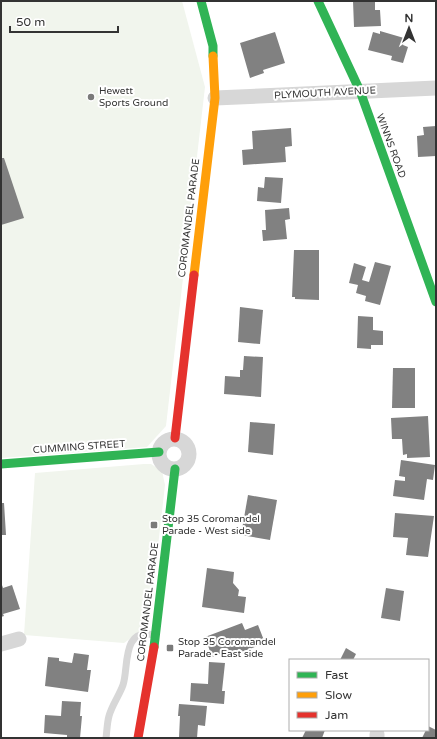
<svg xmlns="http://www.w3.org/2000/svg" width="437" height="739" font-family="'Varela Round',sans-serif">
  <rect width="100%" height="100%" fill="#fff"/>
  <g fill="#f1f5ed">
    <path d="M 1,1 L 182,1 L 205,87 L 166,426 L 147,447 L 1,458 Z"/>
    <path d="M 144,464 L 151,464 L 162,471 L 165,485 L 149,625 L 124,643 L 24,635 L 35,473 Z"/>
  </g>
  <g fill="#818181">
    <path d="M 353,1 L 375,1 L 375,10 L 380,10 L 381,26 L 354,27 Z"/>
    <path d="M 380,31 L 404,38 L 403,45 L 408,47 L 403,63 L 391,60 L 392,56 L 368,50 L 373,32 L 380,34 Z"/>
    <path d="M 275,32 L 285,63 L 263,70 L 264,73 L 250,78 L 240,43 Z"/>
    <path d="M 436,126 L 436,156 L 418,157 L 417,136 L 424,135 L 423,127 Z"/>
    <path d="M 291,128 L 292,146 L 285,147 L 286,162 L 243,165 L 242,150 L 253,149 L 252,131 Z"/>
    <path d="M 1,158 L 4,158 L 24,218 L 1,225 Z"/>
    <path d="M 265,177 L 283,178 L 281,203 L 257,201 L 258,187 L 264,188 Z"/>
    <path d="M 289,208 L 290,219 L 285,220 L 287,239 L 263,241 L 262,230 L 266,230 L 265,210 Z"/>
    <path d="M 294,250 L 319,250 L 319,300 L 295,299 L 295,297 L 292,297 Z"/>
    <path d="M 375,262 L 391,266 L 380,305 L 365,301 L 366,296 L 356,293 L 358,285 L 349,283 L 354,263 L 366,267 L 362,280 L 369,282 Z"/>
    <path d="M 240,307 L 263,310 L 260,344 L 238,342 Z"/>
    <path d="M 358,316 L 373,317 L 373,330 L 383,331 L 383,345 L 371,345 L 371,349 L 357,348 Z"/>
    <path d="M 244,356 L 263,357 L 261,397 L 224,394 L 225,376 L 240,377 L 240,370 L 243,370 Z"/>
    <path d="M 393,368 L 415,368 L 415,408 L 392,408 Z"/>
    <path d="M 428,416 L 430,457 L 407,458 L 407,454 L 403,455 L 402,439 L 392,439 L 391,418 Z"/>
    <path d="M 250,422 L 275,424 L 273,455 L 248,452 Z"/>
    <path d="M 401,460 L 435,465 L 433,480 L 427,479 L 424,500 L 393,496 L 395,480 L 405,481 L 405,477 L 399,476 Z"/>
    <path d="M 248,495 L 277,500 L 270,540 L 241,535 Z"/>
    <path d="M 1,503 L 4,503 L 6,535 L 1,535 Z"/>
    <path d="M 395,513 L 434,516 L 428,557 L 406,555 L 408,538 L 393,537 Z"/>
    <path d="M 207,568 L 234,572 L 233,583 L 239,590 L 238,596 L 246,597 L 244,613 L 202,607 Z"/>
    <path d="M 1,582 L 3,588 L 12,585 L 20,609 L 3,614 L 4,616 L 1,617 Z"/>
    <path d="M 386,588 L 404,591 L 400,621 L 381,618 Z"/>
    <path d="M 242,623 L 245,630 L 258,625 L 265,643 L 242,652 L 241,650 L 232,653 L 230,650 L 212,657 L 205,637 Z"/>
    <path d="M 346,648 L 356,654 L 353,660 L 340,660 Z"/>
    <path d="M 74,653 L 89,655 L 87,670 L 91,670 L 88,692 L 45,686 L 48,657 L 59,658 L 59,661 L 72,663 Z"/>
    <path d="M 209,662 L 225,663 L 222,691 L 225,691 L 224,704 L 190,701 L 191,683 L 208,684 Z"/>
    <path d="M 62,701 L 81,702 L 80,716 L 82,716 L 80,738 L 67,738 L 67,735 L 44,733 L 45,715 L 61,716 Z"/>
    <path d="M 179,704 L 207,706 L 205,726 L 198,725 L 197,738 L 179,738 L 180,716 L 178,716 Z"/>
    <path d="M 428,726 L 436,730 L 436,738 L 422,738 L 426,730 L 428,730 Z"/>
    <path d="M 306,730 L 325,730 L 322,738 L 302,738 Z"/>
  </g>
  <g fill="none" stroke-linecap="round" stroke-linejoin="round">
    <path stroke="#d7d7d7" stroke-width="7" d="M 106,738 C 107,731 107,723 109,716 C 112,705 119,696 123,685 C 129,668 121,627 154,635"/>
    <g stroke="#d7d7d7" stroke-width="15">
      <path d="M 215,98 L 436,88"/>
      <circle cx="174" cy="454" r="15"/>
      <path d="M 1,644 L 19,639"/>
      <path d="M 377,738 L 377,734"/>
    </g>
    <g stroke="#30b455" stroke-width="9">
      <path d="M 201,1 L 213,46 L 213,56"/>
      <path d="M 318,1 L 360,91 L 436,302"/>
      <path d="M 1,464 L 159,452"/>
      <path d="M 154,647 L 175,469"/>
    </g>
    <path stroke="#ff9f0a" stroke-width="9" d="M 194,275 L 215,98 L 213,56"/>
    <g stroke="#e5322d" stroke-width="9">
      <path d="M 175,438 L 194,275"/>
      <path d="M 138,738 L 154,647"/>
    </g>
  </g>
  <g fill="#7a7a7a" stroke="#fff" stroke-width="1.5">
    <circle cx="91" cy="97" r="4"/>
    <rect x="150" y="521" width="8" height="8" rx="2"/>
    <rect x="166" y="644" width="8" height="8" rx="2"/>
  </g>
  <g text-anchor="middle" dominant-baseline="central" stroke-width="4" stroke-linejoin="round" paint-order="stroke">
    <g font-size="10" fill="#333" stroke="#fff" text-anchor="start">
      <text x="99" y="91">Hewett<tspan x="99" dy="12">Sports Ground</tspan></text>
      <text x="162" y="519">Stop 35 Coromandel<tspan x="162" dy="12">Parade - West side</tspan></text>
      <text x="178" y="642">Stop 35 Coromandel<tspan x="178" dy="12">Parade - East side</tspan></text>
    </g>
    <g font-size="10" fill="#333" stroke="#fff">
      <text transform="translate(325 93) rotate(-3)">PLYMOUTH AVENUE</text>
      <text transform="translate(391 146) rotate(70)">WINNS ROAD</text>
      <text transform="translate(189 218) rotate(-83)">COROMANDEL PARADE</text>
      <text transform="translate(79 447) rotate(-4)">CUMMING STREET</text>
      <text transform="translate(148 602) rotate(-83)">COROMANDEL PARADE</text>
    </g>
  </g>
  <rect width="437" height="739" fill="none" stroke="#333333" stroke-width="4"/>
  <rect x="289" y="659" width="140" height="72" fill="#ffffff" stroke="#adadad"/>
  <rect x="297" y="672" width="20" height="6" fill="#30b455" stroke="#adadad"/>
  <text x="325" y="679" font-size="12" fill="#333333">Fast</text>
  <rect x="297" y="692" width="20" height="6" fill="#ff9f0a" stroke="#adadad"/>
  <text x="325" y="699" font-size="12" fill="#333333">Slow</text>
  <rect x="297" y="712" width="20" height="6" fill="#e5322d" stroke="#adadad"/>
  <text x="325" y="719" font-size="12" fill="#333333">Jam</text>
  <g transform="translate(409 28)" stroke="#ffffff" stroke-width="3" paint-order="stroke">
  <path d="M0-3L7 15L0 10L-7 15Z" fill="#333333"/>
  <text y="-6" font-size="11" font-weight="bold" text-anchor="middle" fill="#333333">N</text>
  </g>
  <path d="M10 26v6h108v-6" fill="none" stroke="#333333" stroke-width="2"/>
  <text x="16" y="26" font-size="12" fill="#333333" stroke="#ffffff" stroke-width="3" paint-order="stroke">50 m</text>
</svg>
